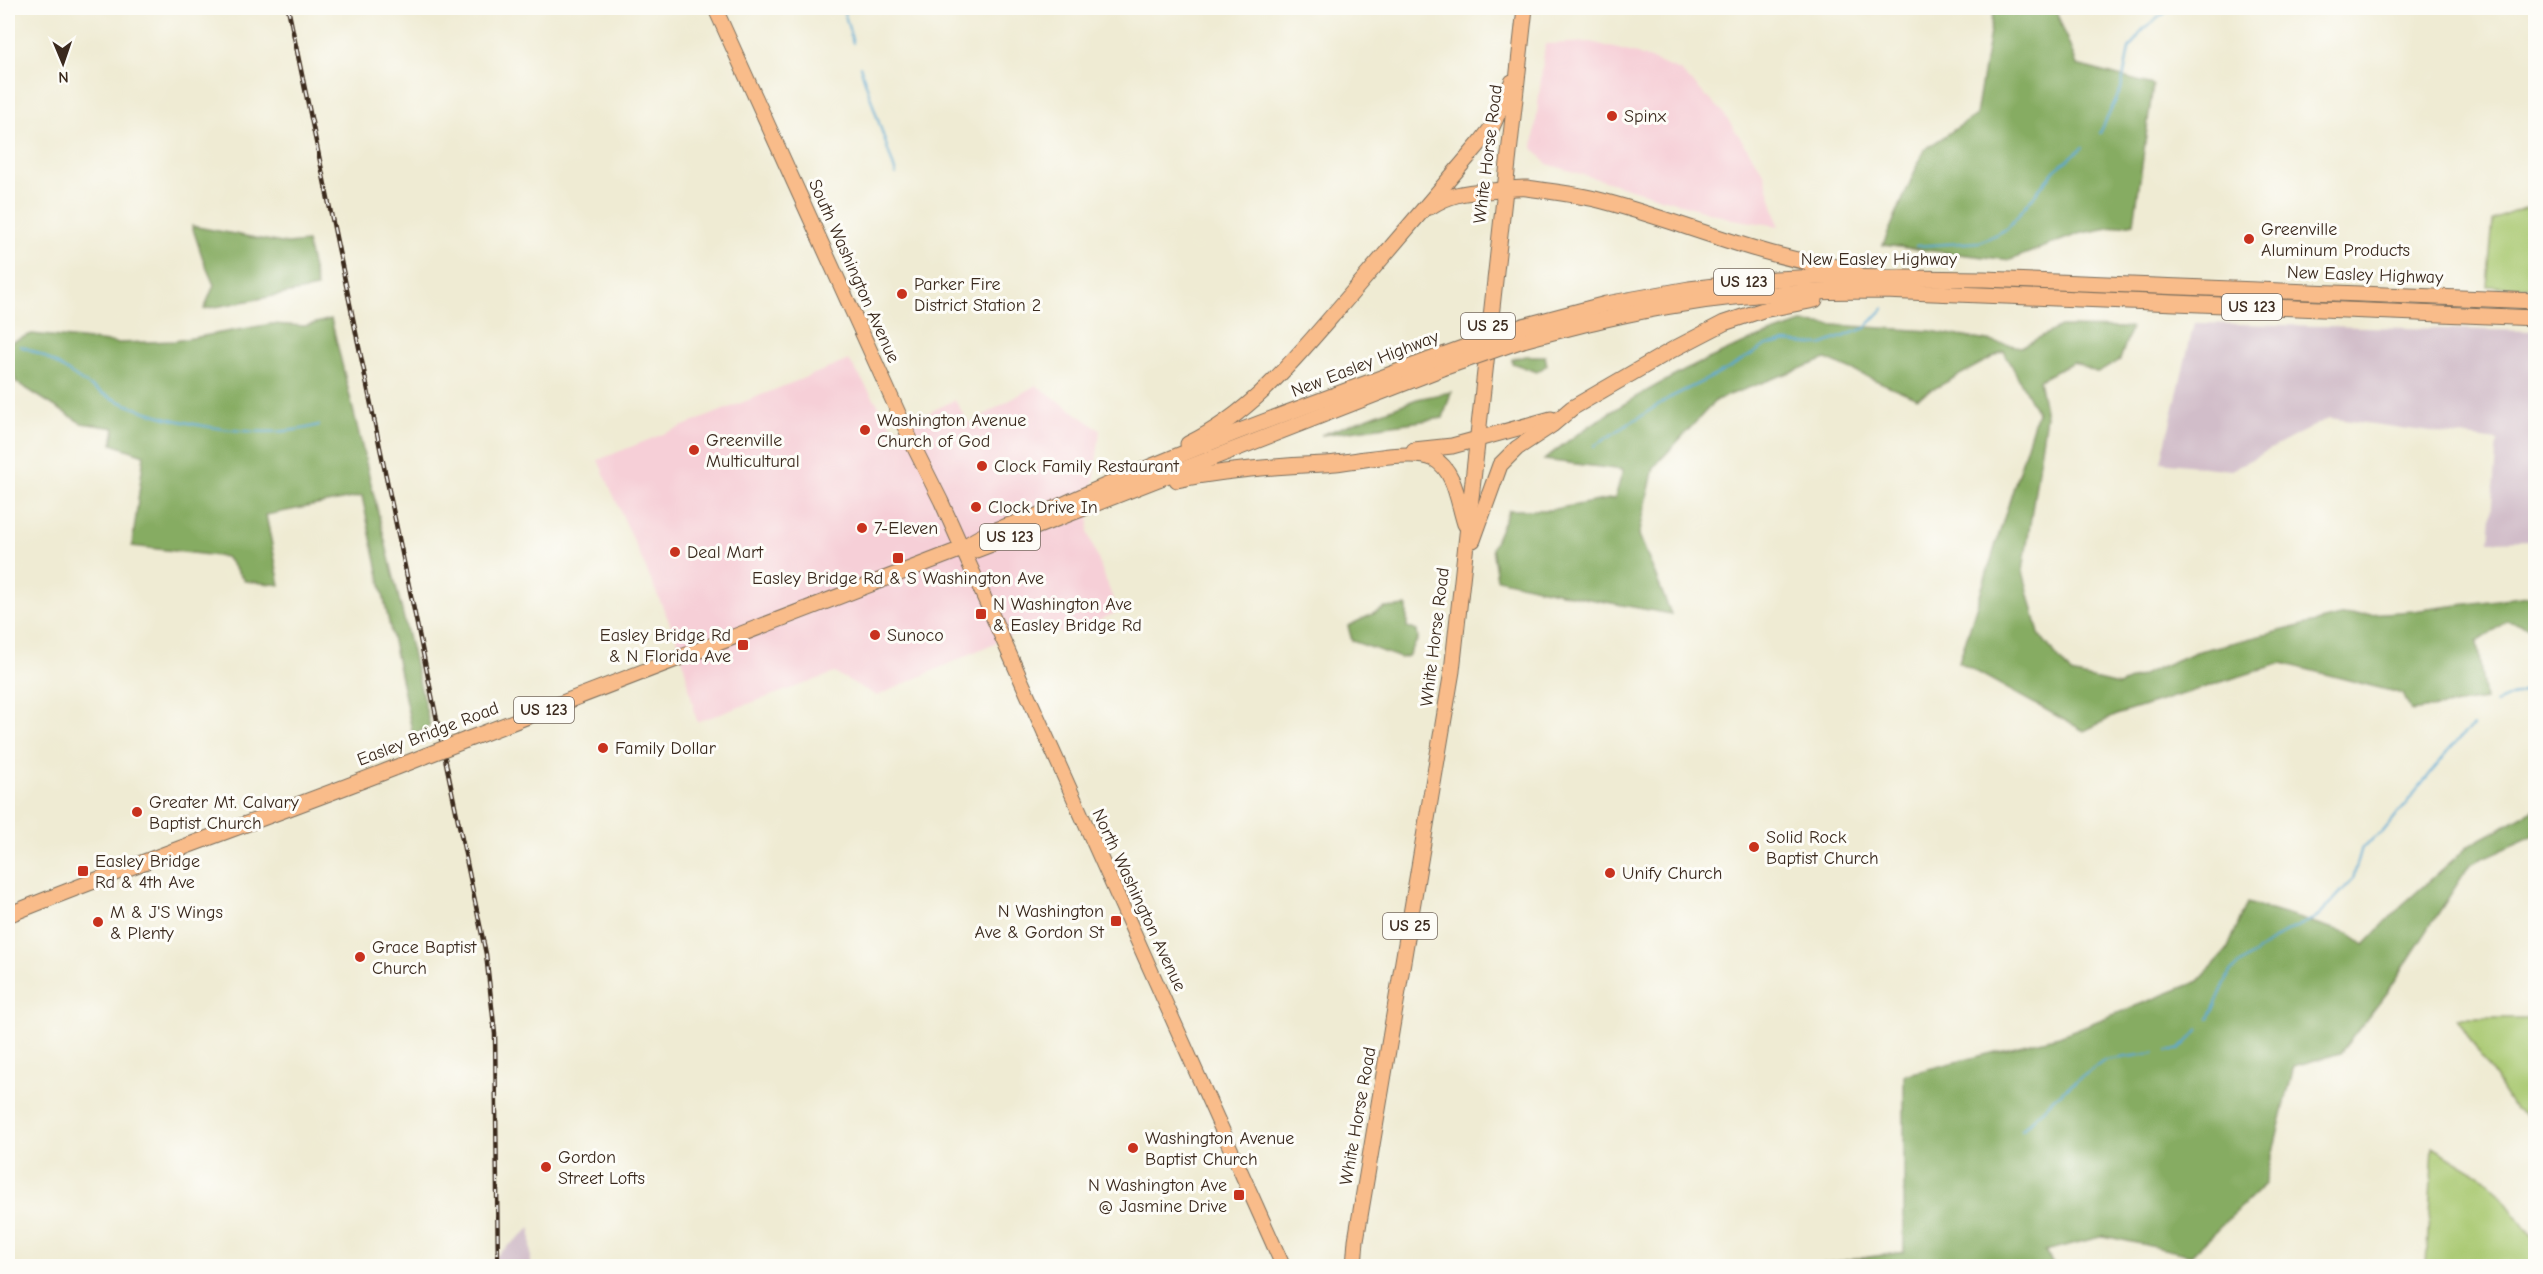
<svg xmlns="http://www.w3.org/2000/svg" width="2543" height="1274" font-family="'Comic Neue',sans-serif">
  <rect width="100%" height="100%" fill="#fdfcf7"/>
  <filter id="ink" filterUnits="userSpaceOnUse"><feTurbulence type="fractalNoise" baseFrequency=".0167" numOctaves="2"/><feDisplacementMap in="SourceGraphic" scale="12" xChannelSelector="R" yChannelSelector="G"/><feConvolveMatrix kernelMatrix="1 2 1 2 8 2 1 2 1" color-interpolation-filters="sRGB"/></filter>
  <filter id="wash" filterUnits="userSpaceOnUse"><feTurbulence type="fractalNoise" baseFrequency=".008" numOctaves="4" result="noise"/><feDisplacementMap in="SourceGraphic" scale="24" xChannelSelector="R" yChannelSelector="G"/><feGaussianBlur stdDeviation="1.35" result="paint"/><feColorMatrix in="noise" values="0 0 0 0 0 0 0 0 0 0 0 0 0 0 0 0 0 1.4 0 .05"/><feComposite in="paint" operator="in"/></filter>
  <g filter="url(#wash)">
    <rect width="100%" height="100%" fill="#efebd3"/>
    <g fill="#f6cfd7">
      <path d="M 1591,42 L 1637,54 L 1680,71 L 1722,111 L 1764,173 L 1779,226 L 1732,219 L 1547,164 L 1533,148 L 1545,44 Z"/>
      <path d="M 849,360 L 894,429 L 955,400 L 969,424 L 1036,385 L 1100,430 L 1088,533 L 1118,612 L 1064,635 L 1041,622 L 877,696 L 835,673 L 697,722 L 679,644 L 598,460 Z"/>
    </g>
    <g fill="#d1bdc9">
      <path d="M 2194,323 L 2535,331 L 2535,540 L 2489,541 L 2497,441 L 2329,418 L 2231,470 L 2161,462 Z"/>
      <path d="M 531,1228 L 531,1266 L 483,1266 Z"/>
    </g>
    <g fill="#a8c870" stroke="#727947" stroke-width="1.5">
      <path d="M 2530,206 L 2533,220 L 2535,220 L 2535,288 L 2487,286 L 2493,220 Z"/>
      <path d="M 2457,1018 L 2535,1018 L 2535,1119 L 2514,1109 Z"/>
      <path d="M 2433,1147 L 2490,1181 L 2535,1241 L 2535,1266 L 2426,1266 Z"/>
    </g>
    <g fill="#86ac62" stroke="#606b40" stroke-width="1.5">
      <path d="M 1994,8 L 2055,8 L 2077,65 L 2153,85 L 2134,223 L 2078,234 L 2010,260 L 1883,245 L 1924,150 L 1976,115 Z"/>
      <path d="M 192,226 L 287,244 L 307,242 L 317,288 L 204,309 L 214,285 L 204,262 Z"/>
      <path d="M 331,319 L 430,726 L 413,735 L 362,496 L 266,515 L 280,585 L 245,581 L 226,557 L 132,546 L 144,455 L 112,444 L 115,428 L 81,423 L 16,382 L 8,346 L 8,343 L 32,334 L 119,343 L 175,341 L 271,324 L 305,326 Z"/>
      <path d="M 1802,323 L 1931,331 L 2021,347 L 2060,327 L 2131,328 L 2120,360 L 2098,373 L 2073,362 L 2039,380 L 2046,416 L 2023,571 L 2039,634 L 2071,674 L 2119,685 L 2195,652 L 2340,616 L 2413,611 L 2535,595 L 2535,628 L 2507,621 L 2477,642 L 2485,700 L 2411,711 L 2403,694 L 2282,663 L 2119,714 L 2084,731 L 1959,662 L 2037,413 L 2004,351 L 1917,398 L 1826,359 L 1716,400 L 1654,467 L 1639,535 L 1671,614 L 1584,598 L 1497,579 L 1492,548 L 1509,510 L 1549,510 L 1615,498 L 1623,470 L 1544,460 C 1594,418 1672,374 1733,348 C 1755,338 1779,331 1802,323 Z"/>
      <path d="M 1526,356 L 1545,356 L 1547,365 L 1537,372 L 1512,363 L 1512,359 Z"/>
      <path d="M 1451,392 L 1443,418 L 1321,435 L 1417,399 Z"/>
      <path d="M 1407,606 L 1407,627 L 1417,631 L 1418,639 L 1408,656 L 1401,658 L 1352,641 L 1348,626 L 1385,608 Z"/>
      <path d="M 2535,809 L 2535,835 L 2470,864 L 2387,993 L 2340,1053 L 2294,1066 L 2265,1184 L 2191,1255 L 2104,1236 L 2045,1251 L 2054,1266 L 1806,1266 L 1904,1252 L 1904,1075 L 2059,1036 L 2199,981 L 2227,950 L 2247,903 L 2348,933 L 2364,945 L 2402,905 L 2470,845 Z"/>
    </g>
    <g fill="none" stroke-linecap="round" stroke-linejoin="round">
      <g stroke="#59a8d3" stroke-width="2">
        <path d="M 843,8 L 853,43"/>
        <path d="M 860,66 L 896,174"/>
        <path d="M 2100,133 L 2121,89 L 2129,49 L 2144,28 L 2172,8"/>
        <path d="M 1916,246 L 1980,242 L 2007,229 L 2055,170 L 2082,148"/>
        <path d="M 20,346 C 50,355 72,377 100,392 C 155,422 258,443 319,425"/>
        <path d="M 1594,446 L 1669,398 L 1724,371 L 1767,345 L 1786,342 L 1821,345 L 1865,328 L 1884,308"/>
        <path d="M 2495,703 L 2527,690"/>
        <path d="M 2209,1019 L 2230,972 L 2278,936 L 2319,916 L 2353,879 L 2362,847 L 2382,833 L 2460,737 L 2473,726"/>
        <path d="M 2168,1050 L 2179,1050 L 2199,1030"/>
        <path d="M 2022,1130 L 2056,1096 L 2105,1060 L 2154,1053"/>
      </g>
    </g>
  </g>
  <g filter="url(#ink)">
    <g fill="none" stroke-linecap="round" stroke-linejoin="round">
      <defs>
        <path id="major" d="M 715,8 L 912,443 L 941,501 L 1283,1266"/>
        <g id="highway">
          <path d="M 1430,207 C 1448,195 1465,192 1486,191 C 1500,191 1514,187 1527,188 C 1549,191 1573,194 1595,199 C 1681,220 1764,261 1854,269"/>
          <path d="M 1523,326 L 1606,304 L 1689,289 L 1775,279 L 1822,277 L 1984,279 L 2536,301"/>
          <path d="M 1523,340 C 1576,326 1629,312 1683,304 C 1750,293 1816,291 1884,291 L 2536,318"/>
          <path d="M 1188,444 C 1254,412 1298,355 1346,300 C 1391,248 1435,195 1480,143 L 1492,127 L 1512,82"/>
          <path d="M 1414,450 L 1452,446 L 1551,419"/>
          <path d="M 1177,480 C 1225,470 1275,466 1324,464 C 1350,463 1412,448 1434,459 C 1455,470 1458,503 1465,524"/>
          <path d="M 1473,540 L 1500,465 L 1517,448 L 1552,425 L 1572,408 L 1672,350 L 1724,323 L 1763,310 L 1815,300"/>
          <path d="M 962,549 L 976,550 L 997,542 L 1443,368"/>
          <path d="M 466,740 L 962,549 C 987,528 1020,524 1049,511 C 1177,452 1311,404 1443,355"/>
          <path d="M 8,915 C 145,859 287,811 425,756"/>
          <path d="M 1354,1266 L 1356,1240 L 1452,671 L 1525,8"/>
        </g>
      </defs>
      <use href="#major" stroke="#7a6e5d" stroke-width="16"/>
      <use href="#highway" stroke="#7a6e5d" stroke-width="17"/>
      <use href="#major" stroke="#f9bc8a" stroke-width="14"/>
      <use href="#highway" stroke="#f9bc8a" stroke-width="15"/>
      <defs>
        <path id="rail" d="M 288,8 L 486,954 L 495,1034 L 498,1266"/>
      </defs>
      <use href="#rail" stroke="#3b2a1e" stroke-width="4.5"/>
      <use href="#rail" stroke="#fdfcf7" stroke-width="2" stroke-dasharray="7" stroke-linecap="butt"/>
      <defs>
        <g id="highway-bridge">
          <path d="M 1443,355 L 1523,326"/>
          <path d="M 1443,368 L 1523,340"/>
          <path d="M 425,756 L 466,740"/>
        </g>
      </defs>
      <use href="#highway-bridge" stroke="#7a6e5d" stroke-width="17" stroke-linecap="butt"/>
      <use href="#highway-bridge" stroke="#f9bc8a" stroke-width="15"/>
    </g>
  </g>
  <g fill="#c8321e" stroke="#fdfcf7" stroke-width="2">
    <circle cx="1612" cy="116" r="6"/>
    <circle cx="2249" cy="239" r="6"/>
    <circle cx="902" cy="294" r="6"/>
    <circle cx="865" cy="430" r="6"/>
    <circle cx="694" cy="450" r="6"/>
    <circle cx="982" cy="466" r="6"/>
    <circle cx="976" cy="507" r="6"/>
    <circle cx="862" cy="528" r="6"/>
    <circle cx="675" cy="552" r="6"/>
    <rect x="892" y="552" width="12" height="12" rx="3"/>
    <rect x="975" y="608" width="12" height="12" rx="3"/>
    <circle cx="875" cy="635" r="6"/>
    <rect x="737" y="639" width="12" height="12" rx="3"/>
    <circle cx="603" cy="748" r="6"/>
    <circle cx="137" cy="812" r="6"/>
    <circle cx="1754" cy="847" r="6"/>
    <rect x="77" y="865" width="12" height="12" rx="3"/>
    <circle cx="1610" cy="873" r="6"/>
    <rect x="1110" y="915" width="12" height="12" rx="3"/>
    <circle cx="98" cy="922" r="6"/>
    <circle cx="360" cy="957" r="6"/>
    <circle cx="1133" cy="1148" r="6"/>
    <circle cx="546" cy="1167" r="6"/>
    <rect x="1233" y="1189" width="12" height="12" rx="3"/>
  </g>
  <g text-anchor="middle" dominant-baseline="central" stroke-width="6" stroke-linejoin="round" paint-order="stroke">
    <g fill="#fdfcf7" stroke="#75695f" stroke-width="1.5">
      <rect x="1714" y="269" width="60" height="26" rx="4.5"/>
      <rect x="2222" y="294" width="60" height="26" rx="4.5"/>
      <rect x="1461" y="313" width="54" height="26" rx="4.5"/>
      <rect x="980" y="524" width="60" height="26" rx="4.5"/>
      <rect x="514" y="697" width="60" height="26" rx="4.5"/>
      <rect x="1383" y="913" width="54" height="26" rx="4.5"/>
    </g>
    <g font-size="16" font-weight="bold" fill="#3b2a1e">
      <text x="1744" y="282">US 123</text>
      <text x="2252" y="307">US 123</text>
      <text x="1488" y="326">US 25</text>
      <text x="1010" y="537">US 123</text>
      <text x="544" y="710">US 123</text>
      <text x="1410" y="926">US 25</text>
    </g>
    <g font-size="18" fill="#3b2a1e" stroke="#fdfcf7" text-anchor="start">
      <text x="1624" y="116">Spinx</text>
      <text x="2261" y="229">Greenville<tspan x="2261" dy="21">Aluminum Products</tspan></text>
      <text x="914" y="284">Parker Fire<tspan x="914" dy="21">District Station 2</tspan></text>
      <text x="877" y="420">Washington Avenue<tspan x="877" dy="21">Church of God</tspan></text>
      <text x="706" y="440">Greenville<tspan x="706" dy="21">Multicultural</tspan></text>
      <text x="994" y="466">Clock Family Restaurant</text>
      <text x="988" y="507">Clock Drive In</text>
      <text x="874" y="528">7-Eleven</text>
      <text x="687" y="552">Deal Mart</text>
      <text x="898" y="578" text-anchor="middle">Easley Bridge Rd &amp; S Washington Ave</text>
      <text x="993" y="604">N Washington Ave<tspan x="993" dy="21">&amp; Easley Bridge Rd</tspan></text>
      <text x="731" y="635" text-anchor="end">Easley Bridge Rd<tspan x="731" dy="21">&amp; N Florida Ave</tspan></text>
      <text x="887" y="635">Sunoco</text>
      <text x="615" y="748">Family Dollar</text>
      <text x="149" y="802">Greater Mt. Calvary<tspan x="149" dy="21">Baptist Church</tspan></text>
      <text x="1766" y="837">Solid Rock<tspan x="1766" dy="21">Baptist Church</tspan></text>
      <text x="95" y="861">Easley Bridge<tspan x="95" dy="21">Rd &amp; 4th Ave</tspan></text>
      <text x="1622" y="873">Unify Church</text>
      <text x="1104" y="911" text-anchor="end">N Washington<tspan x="1104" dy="21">Ave &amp; Gordon St</tspan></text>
      <text x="110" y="912">M &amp; J'S Wings<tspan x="110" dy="21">&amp; Plenty</tspan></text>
      <text x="372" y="947">Grace Baptist<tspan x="372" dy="21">Church</tspan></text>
      <text x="1145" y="1138">Washington Avenue<tspan x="1145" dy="21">Baptist Church</tspan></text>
      <text x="558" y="1157">Gordon<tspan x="558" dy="21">Street Lofts</tspan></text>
      <text x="1227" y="1185" text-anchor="end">N Washington Ave<tspan x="1227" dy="21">@ Jasmine Drive</tspan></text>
    </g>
    <g font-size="18" fill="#3b2a1e" stroke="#fdfcf7">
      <text transform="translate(1488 154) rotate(-83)">White Horse Road</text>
      <text x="1879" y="259">New Easley Highway</text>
      <text transform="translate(854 271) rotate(66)">South Washington Avenue</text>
      <text transform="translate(2365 275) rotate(2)">New Easley Highway</text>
      <text transform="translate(1365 364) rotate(-21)">New Easley Highway</text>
      <text transform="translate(1435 637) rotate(-83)">White Horse Road</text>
      <text transform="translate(428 734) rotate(-21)">Easley Bridge Road</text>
      <text transform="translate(1139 900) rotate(65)">North Washington Avenue</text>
      <text transform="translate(1358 1116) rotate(-80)">White Horse Road</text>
    </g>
  </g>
  <rect width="2543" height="1274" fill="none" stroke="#fdfcf7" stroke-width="30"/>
  <g transform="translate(63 63) rotate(178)" stroke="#fdfcf7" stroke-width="4.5" paint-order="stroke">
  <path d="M0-4.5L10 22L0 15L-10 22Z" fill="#3b2a1e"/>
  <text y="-9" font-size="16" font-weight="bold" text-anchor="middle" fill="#3b2a1e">N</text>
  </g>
</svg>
